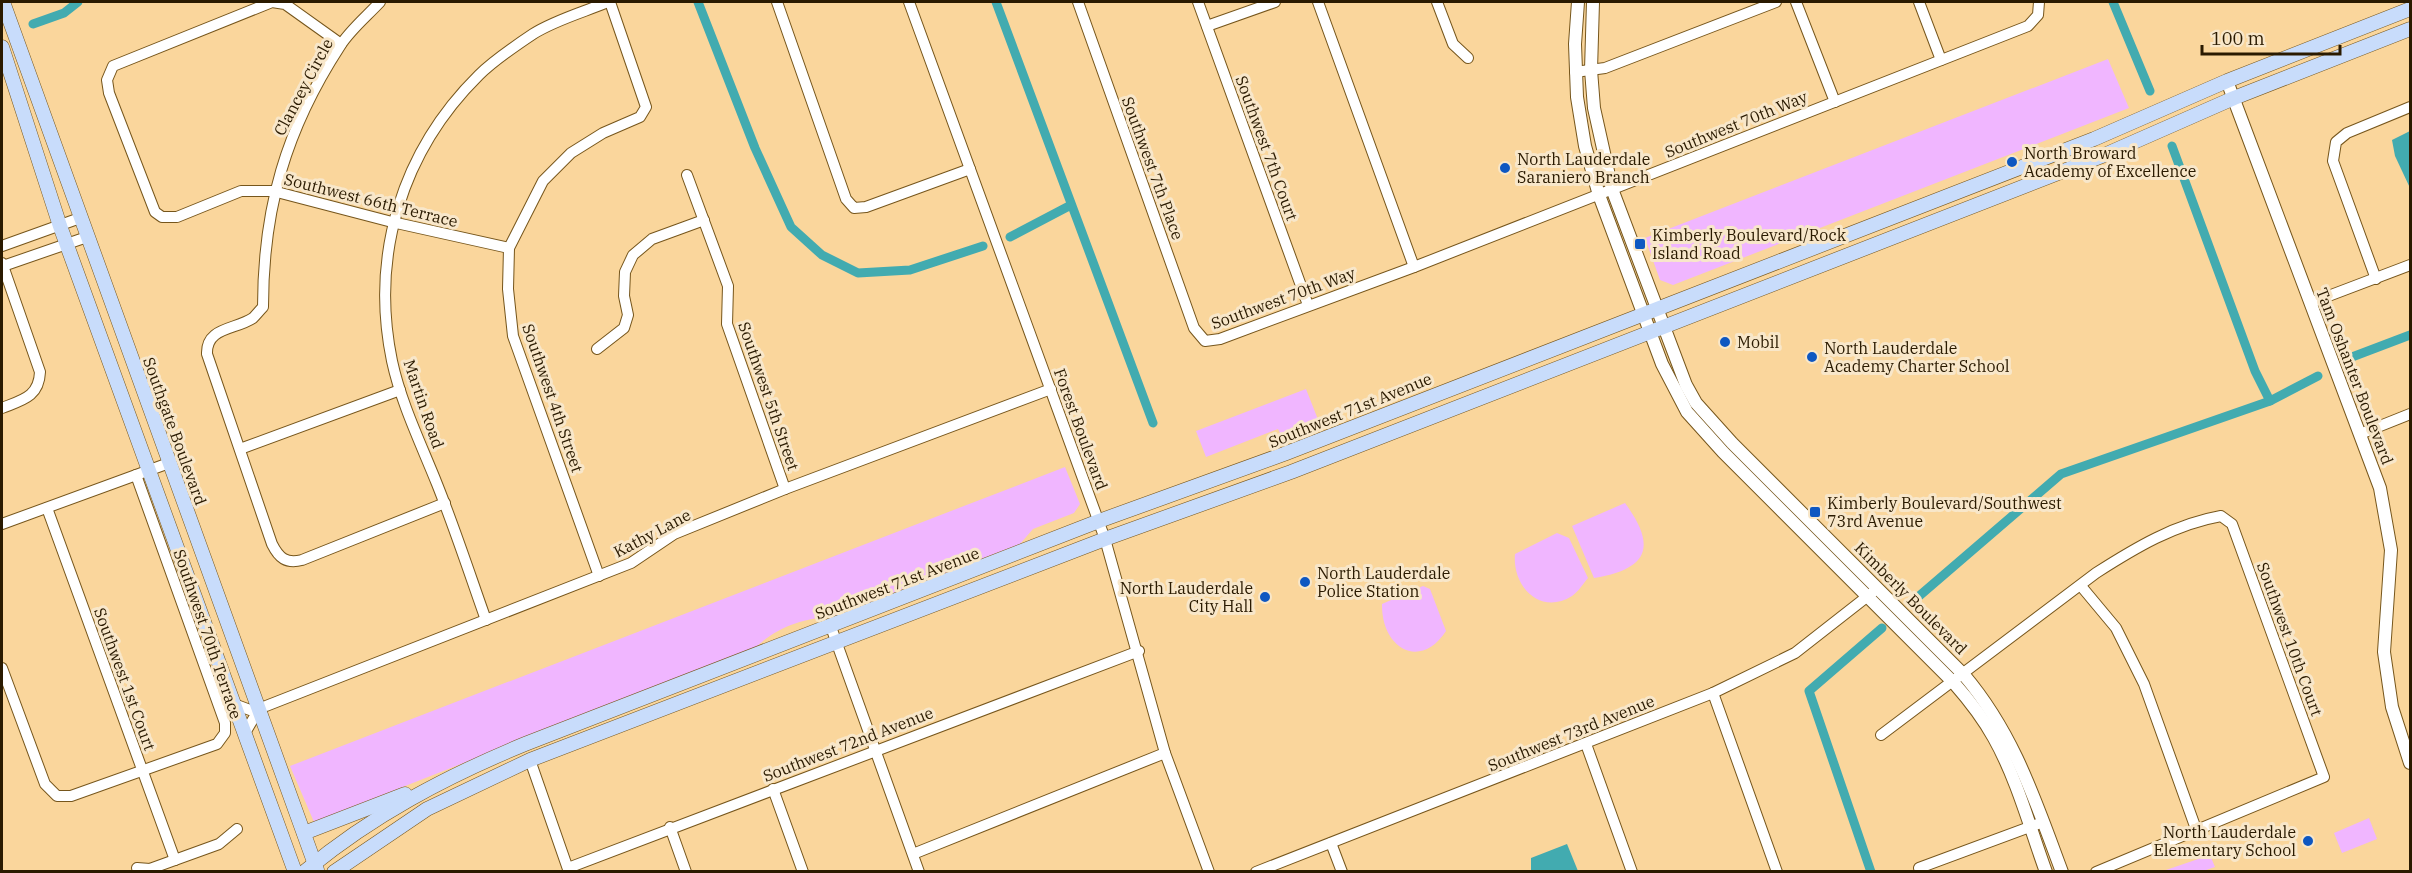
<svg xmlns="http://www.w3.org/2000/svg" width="2412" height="873" font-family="'IBM Plex Serif',serif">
  <rect width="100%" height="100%" fill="#fad69c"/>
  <g fill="#f0b6ff">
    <path d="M 2108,59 L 2129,108 L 1673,285 L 1660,280 L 1645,238 Z"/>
    <path d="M 1306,389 L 1319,422 L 1282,437 L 1278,429 L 1206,457 L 1196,431 Z"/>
    <path d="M 1065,467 L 1080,504 L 1074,513 L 1033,529 L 1020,544 L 833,616 C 803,619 778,626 755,648 L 314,822 L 290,766 Z"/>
    <path d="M 1625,503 C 1658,548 1647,569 1594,578 L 1572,526 Z"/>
    <path d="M 1557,533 L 1569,538 L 1588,578 C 1583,584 1578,592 1572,596 C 1540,616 1512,586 1515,554 Z"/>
    <path d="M 1423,586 L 1430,589 L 1446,631 C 1420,671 1381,648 1382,604 Z"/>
    <path d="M 2369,818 L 2377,839 L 2342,853 L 2334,833 Z"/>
    <path d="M 2210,855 L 2215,867 L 2203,871 L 2163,871 Z"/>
  </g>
  <g fill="#42abb0">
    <path d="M 2410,131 L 2410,188 L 2395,156 L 2392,140 Z"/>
    <path d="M 1567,844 L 1578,871 L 1531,871 L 1531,858 Z"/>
  </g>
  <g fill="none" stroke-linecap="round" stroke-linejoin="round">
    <g stroke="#42abb0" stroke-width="9">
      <path d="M 698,2 L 755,148 L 791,227 L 822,255 L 858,273 L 910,270 L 983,246"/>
      <path d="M 996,2 L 1153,423"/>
      <path d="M 2113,2 L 2150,91"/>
      <path d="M 33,24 L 64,13 L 78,2"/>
      <path d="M 2172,146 L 2255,371 L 2270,401 L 2318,376"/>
      <path d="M 1010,237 L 1071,205"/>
      <path d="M 2352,357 L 2410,335"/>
      <path d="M 1911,603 L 2061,474 L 2270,401"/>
      <path d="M 1871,872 L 1809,691 L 1882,628"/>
    </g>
    <defs>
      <g id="minor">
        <path d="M 380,2 C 367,16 350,30 340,46 C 286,129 263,208 263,307 C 260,310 256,315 253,318 C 235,330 206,327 207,354 L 272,544 C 279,558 286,564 302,560 L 445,503"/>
        <path d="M 777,2 L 846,199 L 854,208 L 866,207 L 970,169"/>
        <path d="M 909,2 L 1105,539 L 1165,753 L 1209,872"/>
        <path d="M 1078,2 L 1194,328 L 1205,341 L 1220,339 L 1414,267 L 2028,26 L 2038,15 L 2039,2"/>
        <path d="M 1198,2 L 1308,305"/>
        <path d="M 1318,2 L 1414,267"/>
        <path d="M 1437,2 L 1453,44 L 1468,58"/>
        <path d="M 1796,2 L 1835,102"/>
        <path d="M 1919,2 L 1941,60"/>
        <path d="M 1207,26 L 1275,2"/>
        <path d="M 341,44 L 285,4 L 272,2 L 113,66 L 107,80 L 109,93 L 155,212 L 162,217 L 177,217 L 241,191 L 273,191 L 392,222 L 509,248"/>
        <path d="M 1575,72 L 1605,68 L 1776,2"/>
        <path d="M 687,175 L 728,286 L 727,324 L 785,489"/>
        <path d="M 2,246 L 80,218"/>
        <path d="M 2,263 L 40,372 C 39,397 22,400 2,408"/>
        <path d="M 3,266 L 87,237"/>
        <path d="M 2376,279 L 2333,161 L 2336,142 L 2347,133 L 2410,107"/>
        <path d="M 2310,303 L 2410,265"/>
        <path d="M 597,349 L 624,328 L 628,315 L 624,296 L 625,272 L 633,255 L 652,239 L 704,220"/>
        <path d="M 2360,434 L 2410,414"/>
        <path d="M 240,449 L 400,390"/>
        <path d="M 47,508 L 175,860"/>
        <path d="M 2,524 L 169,463"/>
        <path d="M 599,576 L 513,336 L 508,289 L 509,248 L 543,181 L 571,153 L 603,133 L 640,117 L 646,107 L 610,2"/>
        <path d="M 2081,586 L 2116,628 L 2144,684 L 2196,829"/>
        <path d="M 486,620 C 470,575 455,529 437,484 C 421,444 401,403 392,361 C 370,255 402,151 479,75 C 494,60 515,46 533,34 C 555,20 584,12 608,2"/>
        <path d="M 831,627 L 919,872"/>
        <path d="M 2,668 L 45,784 L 57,796 L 71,796 L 217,744 L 225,733 L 225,723 L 136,475"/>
        <path d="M 1713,693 L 1777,872"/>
        <path d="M 234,704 L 250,710 L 266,706 L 631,563 L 674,534 L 785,489 L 1051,389"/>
        <path d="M 245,733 L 259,709"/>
        <path d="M 1881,735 L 2096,573 C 2135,548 2175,524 2221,516 L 2232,524 L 2324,777 L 2096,872"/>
        <path d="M 1586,744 L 1632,872"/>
        <path d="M 530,760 L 569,872"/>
        <path d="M 773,789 L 803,872"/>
        <path d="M 670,827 L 686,872"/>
        <path d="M 1331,843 L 1342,872"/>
        <path d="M 913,854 L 1165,753"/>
        <path d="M 137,868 L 150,869 L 219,844 L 237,829"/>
        <path d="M 568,868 L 1139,651"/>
        <path d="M 1919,868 L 2043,822"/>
        <path d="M 1256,872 L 1713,693 L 1795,653 L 1873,592"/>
      </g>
      <g id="tertiary">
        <path d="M 1578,2 L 1575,44 L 1577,97 L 1585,146 L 1599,195 L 1662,364 L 1687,412 L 1723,452 L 1954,683 C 1969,700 1983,718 1994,738 C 2017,779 2030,828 2046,872"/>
        <path d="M 1593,2 L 1591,70 L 1594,108 L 1612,189 L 1686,385 L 1696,403 L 1732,443 L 1964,675 C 2014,734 2035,800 2062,872"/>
        <path d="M 2227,81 L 2380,488 L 2391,550 L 2384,652 L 2392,707 L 2410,763"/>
      </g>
      <g id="secondary">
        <path d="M 3,2 L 317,870"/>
        <path d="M 2,47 L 60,226 L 295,872"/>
        <path d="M 304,833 L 405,794"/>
        <path d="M 304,872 C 371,816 445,777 525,744 L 1099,521 L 1284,454 L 2094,139 L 2227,81 L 2410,9"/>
        <path d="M 334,872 L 427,809 L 530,760 L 1105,539 L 1291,472 L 2102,156 L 2234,98 L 2410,29"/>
      </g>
    </defs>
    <use href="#minor" stroke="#76561c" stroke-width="12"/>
    <use href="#tertiary" stroke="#76561c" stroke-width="14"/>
    <use href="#secondary" stroke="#76561c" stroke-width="15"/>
    <use href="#minor" stroke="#fff" stroke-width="10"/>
    <use href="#tertiary" stroke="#fff" stroke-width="12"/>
    <use href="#secondary" stroke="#c8dcfb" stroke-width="14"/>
  </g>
  <g fill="#0e57c1" stroke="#f8e7ca" stroke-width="2">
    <circle cx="2012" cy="162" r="6"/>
    <circle cx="1505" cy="168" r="6"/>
    <rect x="1634" y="238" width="12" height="12" rx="3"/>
    <circle cx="1725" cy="342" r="6"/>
    <circle cx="1812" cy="357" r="6"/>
    <rect x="1809" y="506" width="12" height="12" rx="3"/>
    <circle cx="1305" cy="582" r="6"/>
    <circle cx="1265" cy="597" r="6"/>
    <circle cx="2308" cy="841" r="6"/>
  </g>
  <g text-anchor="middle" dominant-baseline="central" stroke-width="6" stroke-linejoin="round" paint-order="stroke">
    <g font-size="16" fill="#2a1a00" stroke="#f8e7ca">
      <text transform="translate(303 87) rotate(-62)">Clancey Circle</text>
      <text transform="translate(1736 124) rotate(-22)">Southwest 70th Way</text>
      <text transform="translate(1267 148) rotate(70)">Southwest 7th Court</text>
      <text transform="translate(1153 168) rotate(70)">Southwest 7th Place</text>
      <text transform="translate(371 200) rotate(14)">Southwest 66th Terrace</text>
      <text transform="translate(1283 298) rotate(-20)">Southwest 70th Way</text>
      <text transform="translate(2355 376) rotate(69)">Tam Oshanter Boulevard</text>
      <text transform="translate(769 396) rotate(71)">Southwest 5th Street</text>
      <text transform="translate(553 398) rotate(71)">Southwest 4th Street</text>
      <text transform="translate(424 404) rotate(71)">Martin Road</text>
      <text transform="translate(1350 410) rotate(-22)">Southwest 71st Avenue</text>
      <text transform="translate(1081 429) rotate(70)">Forest Boulevard</text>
      <text transform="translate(175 431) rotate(70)">Southgate Boulevard</text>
      <text transform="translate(652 533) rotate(-28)">Kathy Lane</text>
      <text transform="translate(897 583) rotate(-21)">Southwest 71st Avenue</text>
      <text transform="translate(1911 598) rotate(45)">Kimberly Boulevard</text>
      <text transform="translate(208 634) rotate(71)">Southwest 70th Terrace</text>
      <text transform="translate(2290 639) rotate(70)">Southwest 10th Court</text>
      <text transform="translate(125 679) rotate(70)">Southwest 1st Court</text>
      <text transform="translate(1571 733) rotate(-22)">Southwest 73rd Avenue</text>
      <text transform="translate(848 744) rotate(-21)">Southwest 72nd Avenue</text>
    </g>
    <g font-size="16" fill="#2a1a00" stroke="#f8e7ca" text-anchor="start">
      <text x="2024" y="153">North Broward<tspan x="2024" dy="18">Academy of Excellence</tspan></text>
      <text x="1517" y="159">North Lauderdale<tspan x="1517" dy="18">Saraniero Branch</tspan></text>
      <text x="1652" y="235">Kimberly Boulevard/Rock<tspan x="1652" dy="18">Island Road</tspan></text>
      <text x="1737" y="342">Mobil</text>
      <text x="1824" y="348">North Lauderdale<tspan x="1824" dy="18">Academy Charter School</tspan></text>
      <text x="1827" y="503">Kimberly Boulevard/Southwest<tspan x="1827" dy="18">73rd Avenue</tspan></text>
      <text x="1317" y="573">North Lauderdale<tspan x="1317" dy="18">Police Station</tspan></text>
      <text x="1253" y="588" text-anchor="end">North Lauderdale<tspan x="1253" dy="18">City Hall</tspan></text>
      <text x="2296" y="832" text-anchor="end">North Lauderdale<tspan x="2296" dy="18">Elementary School</tspan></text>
    </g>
  </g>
  <rect width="2412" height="873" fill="none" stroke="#2a1a00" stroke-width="6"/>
  <path d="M2202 45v9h138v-9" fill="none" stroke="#2a1a00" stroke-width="3"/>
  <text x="2211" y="45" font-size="18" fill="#2a1a00" stroke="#f8e7ca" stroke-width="4.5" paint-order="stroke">100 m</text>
</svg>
